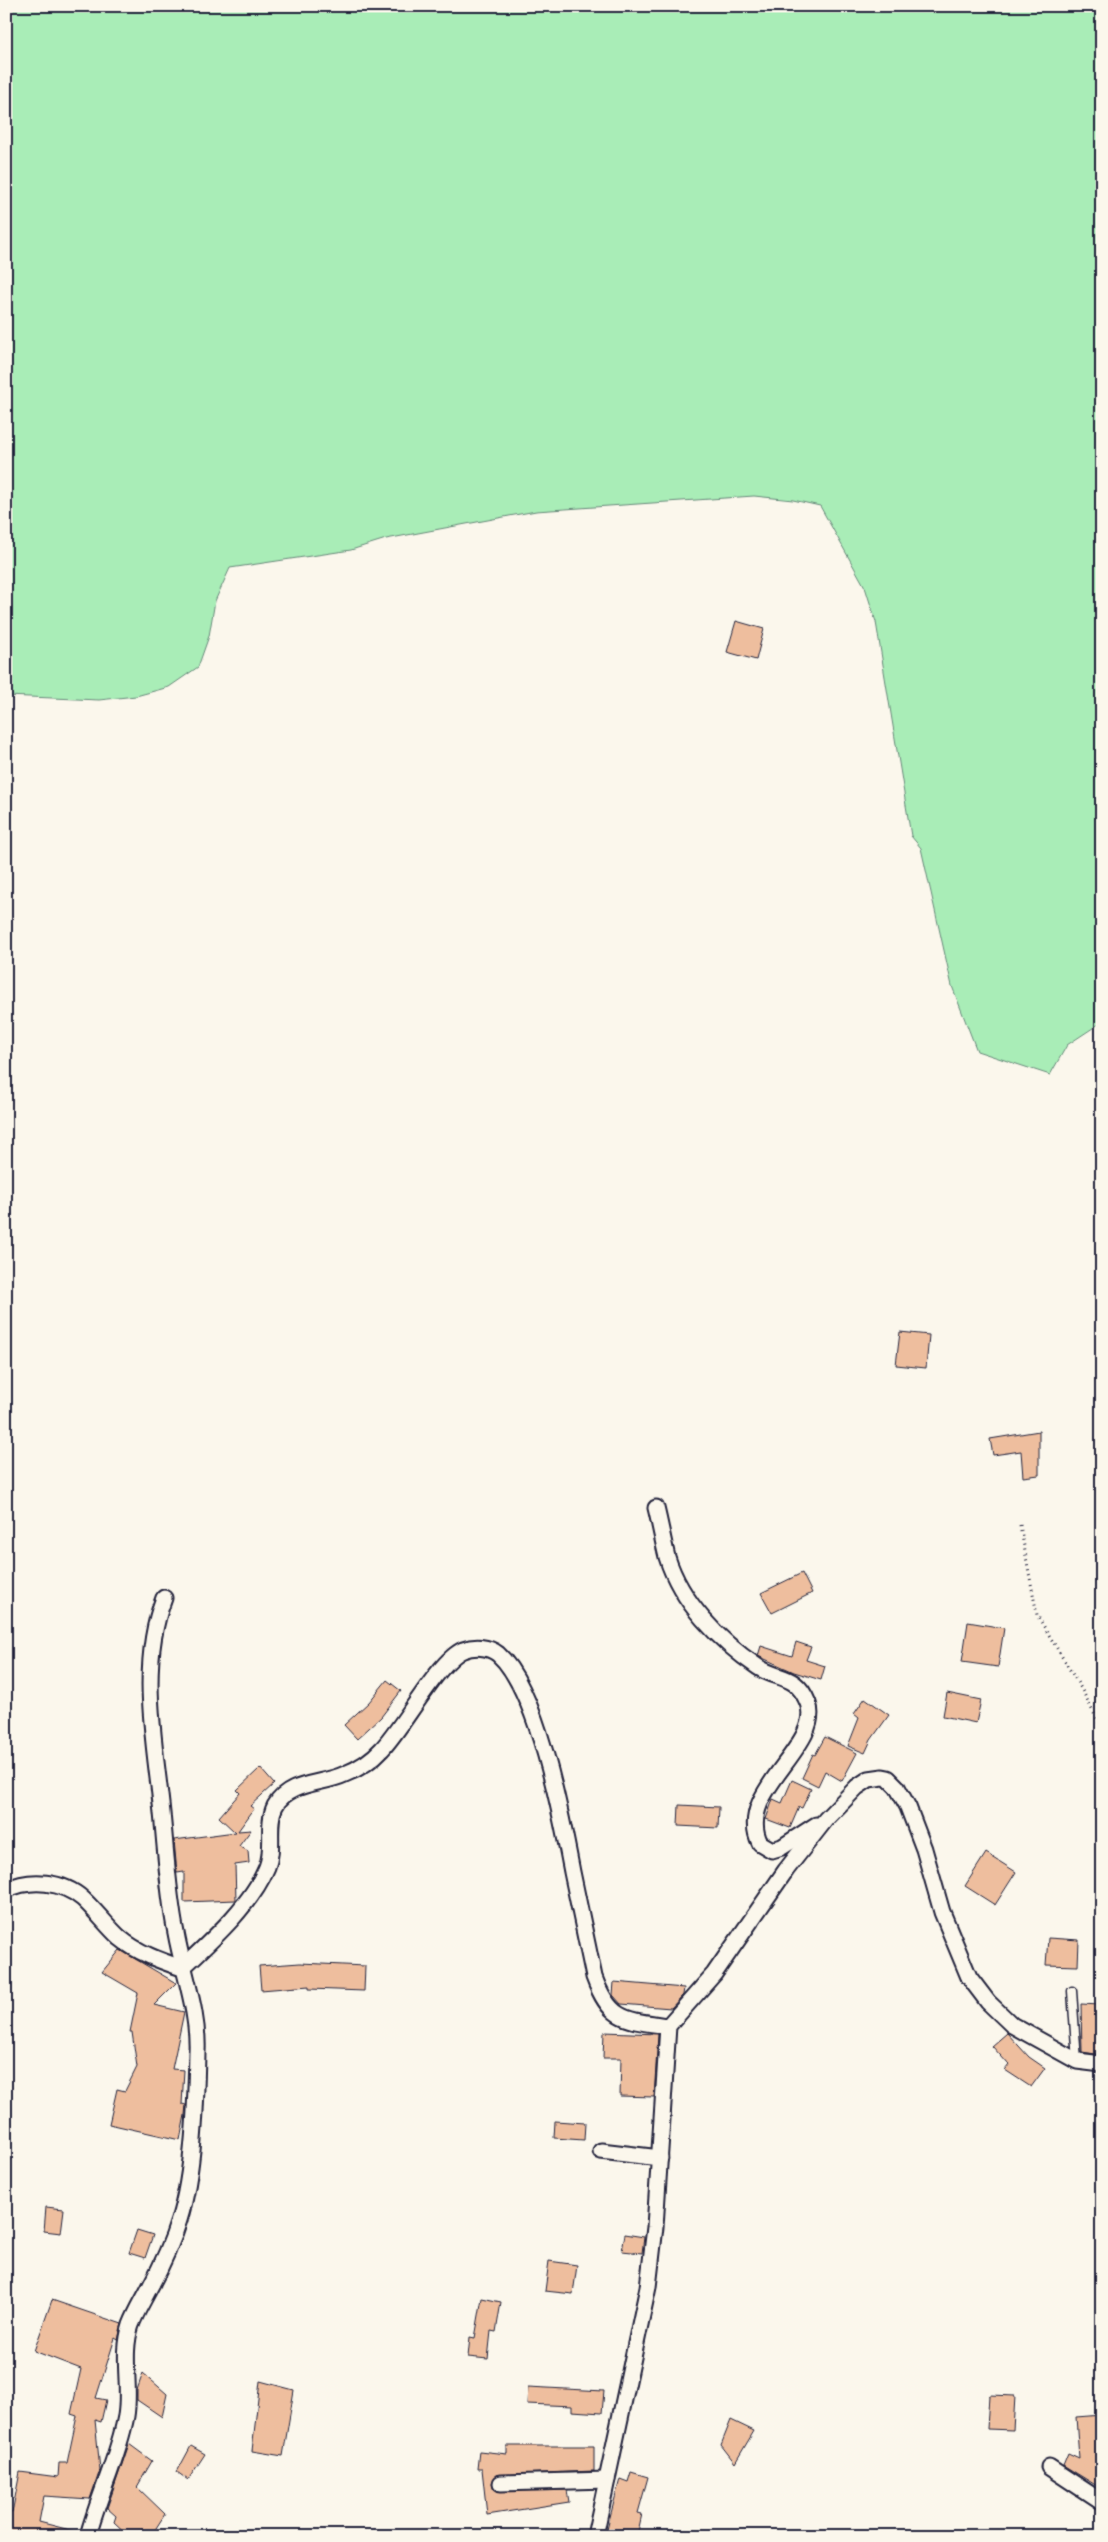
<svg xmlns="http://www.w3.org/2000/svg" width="1108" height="2542" font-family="Mali,sans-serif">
  <rect width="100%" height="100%" fill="#fbf7ec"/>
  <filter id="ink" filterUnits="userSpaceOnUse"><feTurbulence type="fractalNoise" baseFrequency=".02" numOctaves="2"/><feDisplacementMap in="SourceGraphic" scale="10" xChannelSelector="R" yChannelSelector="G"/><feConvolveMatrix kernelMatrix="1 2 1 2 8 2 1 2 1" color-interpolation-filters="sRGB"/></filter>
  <g filter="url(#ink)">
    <path fill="#a9edb7" stroke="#668879" d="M 6,6 L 1102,6 L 1102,1022 L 1067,1045 L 1050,1075 L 977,1051 L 952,986 L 921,848 L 911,836 L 876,622 L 865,587 L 820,506 L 793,500 L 754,496 L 536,511 L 386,539 L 351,550 L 230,568 L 215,601 L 209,636 L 198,667 L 169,687 L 136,696 L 99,700 L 6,696 Z"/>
    <g fill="#eebe9e" stroke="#22223b">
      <path d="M 736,621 L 764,629 L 756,660 L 727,652 Z"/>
      <path d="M 900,1332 L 929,1335 L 926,1368 L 896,1365 Z"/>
      <path d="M 1039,1431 L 1039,1475 L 1023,1477 L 1021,1451 L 993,1455 L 990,1439 Z"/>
      <path d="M 802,1573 L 812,1593 L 772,1613 L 761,1593 Z"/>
      <path d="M 968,1622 L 1004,1628 L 998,1667 L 962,1662 Z"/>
      <path d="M 796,1642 L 811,1647 L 806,1660 L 825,1666 L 821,1680 L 794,1672 L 758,1656 L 761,1646 L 792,1656 Z"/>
      <path d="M 387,1680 L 401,1691 L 381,1717 L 357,1739 L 344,1725 L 369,1702 Z"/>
      <path d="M 947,1693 L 981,1700 L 976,1723 L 943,1716 Z"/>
      <path d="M 865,1698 L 889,1715 L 871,1740 L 865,1753 L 848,1746 L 859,1718 L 854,1714 Z"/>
      <path d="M 825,1737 L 857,1753 L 842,1781 L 825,1771 L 818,1786 L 802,1778 L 813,1754 L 815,1755 Z"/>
      <path d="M 260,1768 L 274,1784 L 250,1806 L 254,1809 L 238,1831 L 251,1830 L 239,1846 L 248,1851 L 249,1863 L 235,1865 L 236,1900 L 184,1902 L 184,1872 L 177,1873 L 174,1840 L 235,1832 L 219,1817 L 240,1793 L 237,1790 Z"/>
      <path d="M 792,1780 L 811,1789 L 802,1808 L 799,1807 L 790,1828 L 766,1819 L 773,1799 L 782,1803 Z"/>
      <path d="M 679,1805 L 719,1807 L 718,1828 L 678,1826 Z"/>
      <path d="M 986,1853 L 1016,1872 L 995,1905 L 965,1886 Z"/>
      <path d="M 1048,1938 L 1079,1940 L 1078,1966 L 1046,1965 Z"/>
      <path d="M 120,1950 L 176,1983 L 154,2005 L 184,2012 L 172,2069 L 184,2070 L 182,2104 L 186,2105 L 185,2115 L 180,2140 L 109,2124 L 117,2089 L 125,2091 L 137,2067 L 132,2032 L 130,2032 L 138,1993 L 102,1972 Z"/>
      <path d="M 300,1963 L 365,1966 L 364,1991 L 309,1989 L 309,1986 L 261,1990 L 259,1966 Z"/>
      <path d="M 614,1982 L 684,1988 L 683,1995 L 671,2008 L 621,2004 L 613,1995 Z"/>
      <path d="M 1081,2004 L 1100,2005 L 1102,2055 L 1082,2052 Z"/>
      <path d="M 604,2032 L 658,2034 L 654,2097 L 620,2096 L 621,2058 L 603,2058 Z"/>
      <path d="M 1007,2033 L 1029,2057 L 1045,2068 L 1031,2087 L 1005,2070 L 1009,2065 L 992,2046 Z"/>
      <path d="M 555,2121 L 585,2123 L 584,2140 L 554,2138 Z"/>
      <path d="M 46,2207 L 64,2209 L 61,2233 L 44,2231 Z"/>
      <path d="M 137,2230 L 153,2235 L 145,2258 L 129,2253 Z"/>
      <path d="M 625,2234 L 644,2237 L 642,2253 L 622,2251 Z"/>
      <path d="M 549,2261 L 577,2265 L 573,2294 L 545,2291 Z"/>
      <path d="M 482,2298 L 501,2302 L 496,2332 L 491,2331 L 488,2359 L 468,2357 L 470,2337 L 475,2338 Z"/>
      <path d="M 52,2300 L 122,2324 L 118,2340 L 115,2338 L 96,2398 L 106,2400 L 101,2422 L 95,2420 L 100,2470 L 90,2499 L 44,2496 L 39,2522 L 74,2531 L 73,2536 L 6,2536 L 6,2511 L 12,2513 L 20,2472 L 58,2477 L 59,2463 L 67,2463 L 77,2416 L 71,2414 L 81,2369 L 34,2351 Z"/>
      <path d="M 143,2373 L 167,2394 L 162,2417 L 137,2400 L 137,2390 Z"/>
      <path d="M 260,2381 L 294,2390 L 283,2456 L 252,2451 Z"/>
      <path d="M 528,2387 L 604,2391 L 602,2413 L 572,2411 L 572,2406 L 527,2404 Z"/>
      <path d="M 989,2395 L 1015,2396 L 1013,2430 L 987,2429 Z"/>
      <path d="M 1102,2415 L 1102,2489 L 1063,2465 L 1068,2453 L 1079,2458 L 1076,2417 Z"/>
      <path d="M 731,2420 L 754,2431 L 735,2463 L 721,2445 Z"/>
      <path d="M 129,2444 L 152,2461 L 137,2487 L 165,2514 L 151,2536 L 129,2536 L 114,2522 L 116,2516 L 107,2508 Z"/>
      <path d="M 191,2446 L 205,2454 L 188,2480 L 177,2472 Z"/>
      <path d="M 507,2446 L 594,2446 L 594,2471 L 497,2475 L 492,2483 L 497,2491 L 567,2490 L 569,2502 L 487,2515 L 482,2469 L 477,2469 L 479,2451 L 507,2454 Z"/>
      <path d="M 631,2472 L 648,2477 L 638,2513 L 642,2514 L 637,2536 L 605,2536 L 620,2479 L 628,2482 Z"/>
    </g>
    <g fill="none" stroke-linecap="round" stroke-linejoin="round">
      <defs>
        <path id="lane" d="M 1072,1991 L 1077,2061"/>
        <g id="street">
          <path d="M 656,1508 C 660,1524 663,1541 667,1557 C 681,1602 719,1641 758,1667 C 779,1681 796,1673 808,1703 C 824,1746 734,1792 760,1843 L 772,1850 L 782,1847 L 816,1825"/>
          <path d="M 6,1890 C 30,1878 63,1881 83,1899 C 96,1911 107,1926 120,1938 C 138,1953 161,1961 182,1968 C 211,1941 252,1904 267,1867 C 275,1848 266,1824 275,1806 C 289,1781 322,1785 345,1774 C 358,1769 372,1760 382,1749 C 404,1726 439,1660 463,1650 C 474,1646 488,1646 498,1654 C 538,1690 562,1819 572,1872 C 579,1907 587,1942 594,1977 C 610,2021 625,2020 668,2026"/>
          <path d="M 601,2151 L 660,2158"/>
          <path d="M 1049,2467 L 1102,2502"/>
          <path d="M 501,2483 L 607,2480"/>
          <path d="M 88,2536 C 99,2495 118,2458 126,2416 C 131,2386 121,2355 131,2325 C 136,2312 144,2299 150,2287 C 162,2265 172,2243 179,2220 C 194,2173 196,2102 197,2052 C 199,2013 183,1972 176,1933 C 168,1894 166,1853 162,1813 C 155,1743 138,1666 164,1598"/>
          <path d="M 595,2536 L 648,2287 L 655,2227 L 668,2026 L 714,1974 L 786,1870 L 826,1819 L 857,1787 L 869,1779 L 883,1777 L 888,1778 L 897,1787 L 908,1807 L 924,1849 L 942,1912 L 969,1977 L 988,2002 L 1012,2025 L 1077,2061 L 1102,2064"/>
        </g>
      </defs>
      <use href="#lane" stroke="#22223b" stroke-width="11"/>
      <use href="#street" stroke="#22223b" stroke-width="19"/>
      <g stroke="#22223b" stroke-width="3" stroke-dasharray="1 4" stroke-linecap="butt">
        <path d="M 6,164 L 12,168 L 6,182"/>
        <path d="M 1020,1525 L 1037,1615 L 1082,1690 L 1102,1729"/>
      </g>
      <use href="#lane" stroke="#fbf7ec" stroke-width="8"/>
      <use href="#street" stroke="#fbf7ec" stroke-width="15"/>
    </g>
  </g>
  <rect width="1108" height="2542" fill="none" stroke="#fbf7ec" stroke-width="25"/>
  <rect x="12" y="12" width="1083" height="2517" fill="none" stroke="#22223b" stroke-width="2" filter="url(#ink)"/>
</svg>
